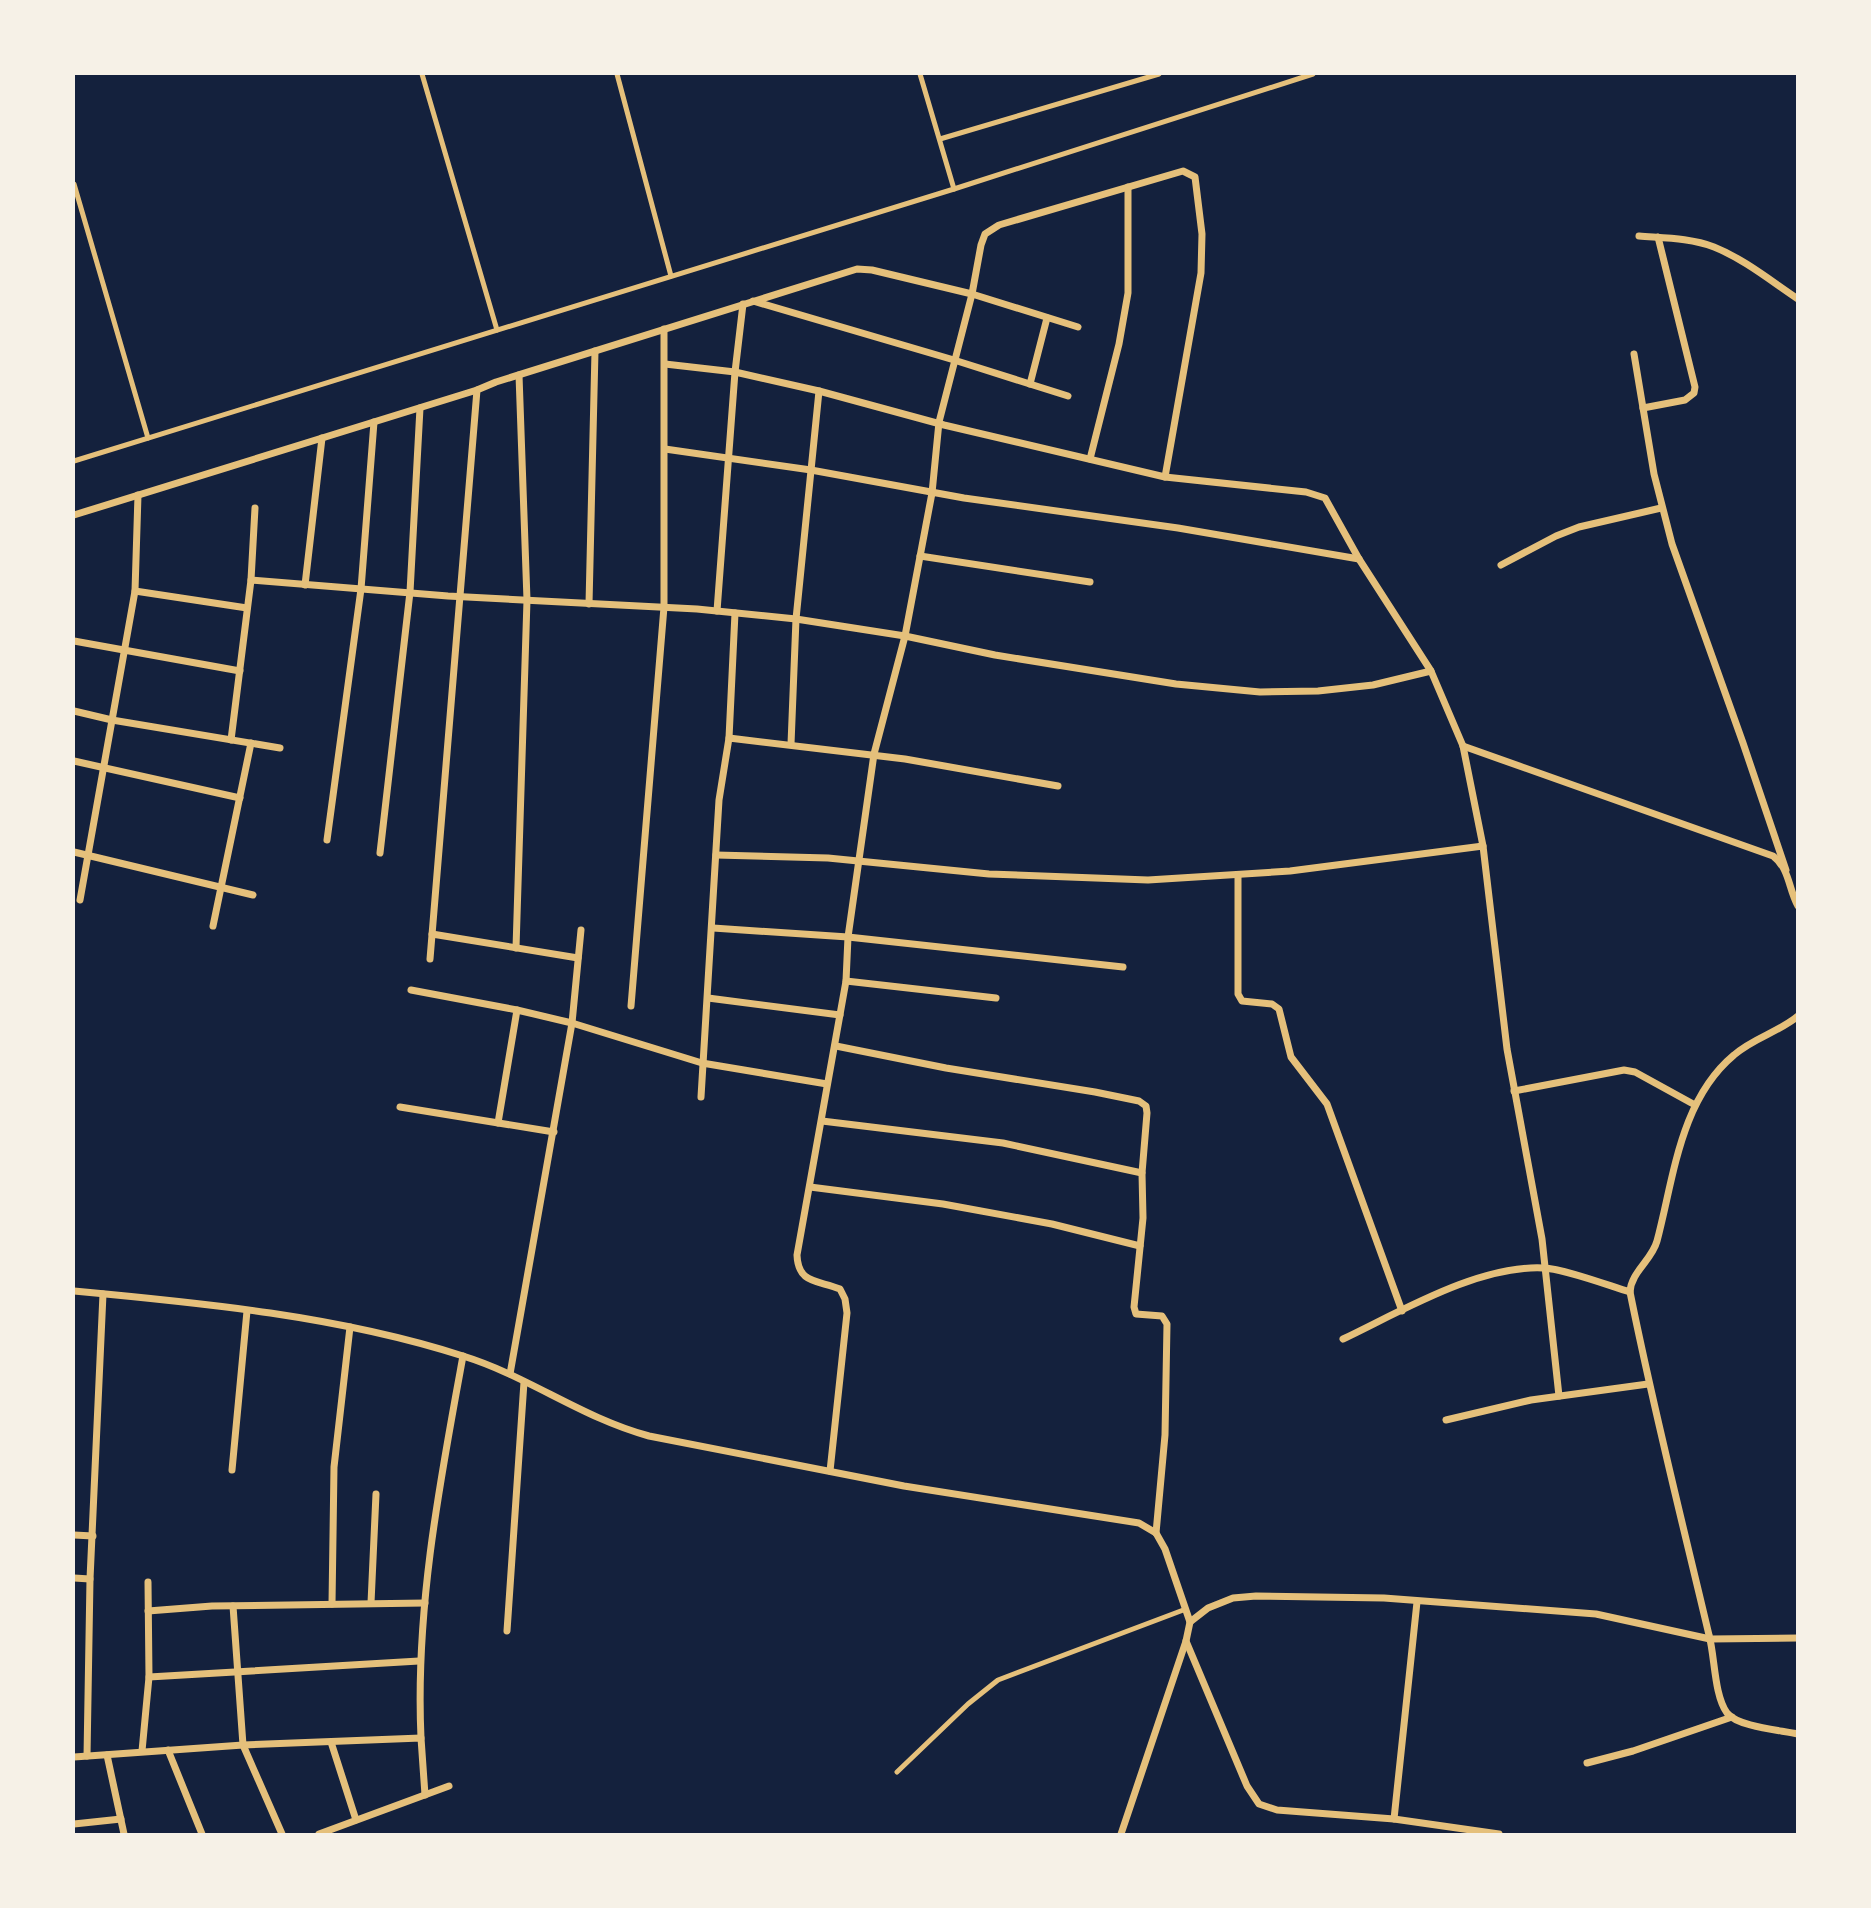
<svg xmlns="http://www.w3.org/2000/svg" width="1871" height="1908" font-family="'Sofia Sans Condensed',sans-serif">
  <rect width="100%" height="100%" fill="#14213d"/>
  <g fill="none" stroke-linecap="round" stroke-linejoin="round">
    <g stroke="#e5c07b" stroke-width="5">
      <path d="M 422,74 L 497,330"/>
      <path d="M 617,74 L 671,276"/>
      <path d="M 920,74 L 954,189"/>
      <path d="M 940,139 L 1159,74"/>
      <path d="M 74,184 L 148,438"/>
      <path d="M 74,461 L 954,189 L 1313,74"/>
      <path d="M 897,1772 L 968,1704 L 998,1680 L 1186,1609"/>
    </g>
    <g stroke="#e5c07b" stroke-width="7">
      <path d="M 1639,236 C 1664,238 1691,238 1714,247 C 1744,259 1771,281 1798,299"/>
      <path d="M 753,301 L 954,360 L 1068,396"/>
      <path d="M 1634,354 L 1654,474 L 1672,544 L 1743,743 L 1786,870"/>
      <path d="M 665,364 L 735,372 L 819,391 L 944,425 L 1165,477 L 1306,492 L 1325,498 L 1359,559 L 1431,671 L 1463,746 L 1483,846 L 1507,1049 L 1542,1239 L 1559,1396"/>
      <path d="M 1030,384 L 1047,318"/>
      <path d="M 1643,408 L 1685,400 L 1694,393 L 1695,387 L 1658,237"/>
      <path d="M 665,449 L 811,470 L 964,498 L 1178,528 L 1359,559"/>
      <path d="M 1090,459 L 1119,344 L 1128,293 L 1128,187"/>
      <path d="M 74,515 L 477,390"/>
      <path d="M 920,556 L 1090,582"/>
      <path d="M 1501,565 L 1556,536 L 1579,527 L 1661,508"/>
      <path d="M 251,580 L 448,596 L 697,609 L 796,619 L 905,636 L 995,655 L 1176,684 L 1260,692 L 1318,691 L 1373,685 L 1431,671"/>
      <path d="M 305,585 L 322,438"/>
      <path d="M 135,591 L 247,608"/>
      <path d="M 589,604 L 595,351"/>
      <path d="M 717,611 L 735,372 L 743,304"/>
      <path d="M 74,641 L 240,671"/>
      <path d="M 74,711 L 112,720 L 280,748"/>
      <path d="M 729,738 L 905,759 L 1058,786"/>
      <path d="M 231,740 L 251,580 L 255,508"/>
      <path d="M 791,744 L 796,619 L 819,391"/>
      <path d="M 1463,746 L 1773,856 C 1790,869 1788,888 1798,906"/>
      <path d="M 74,761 L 240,798"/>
      <path d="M 327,840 L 361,589 L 374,422"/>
      <path d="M 74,852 L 253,895"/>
      <path d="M 380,853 L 410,592 L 420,408"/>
      <path d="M 716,855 L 828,858 L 989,874 L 1148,880 L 1290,871 L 1483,846"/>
      <path d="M 1238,876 L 1238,994 L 1242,1001 L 1272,1004 L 1279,1009 L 1291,1057 L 1327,1104 L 1402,1311"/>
      <path d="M 80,900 L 135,591 L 138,495"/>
      <path d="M 213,926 L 251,743"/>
      <path d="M 713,928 L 848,937 L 1123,967"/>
      <path d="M 432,934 L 578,958"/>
      <path d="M 516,948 L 527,600 L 519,375"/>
      <path d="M 430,959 L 477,390 L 496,382 L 857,269 L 872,270 L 972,294 L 1078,327"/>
      <path d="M 846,981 L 996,998"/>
      <path d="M 411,990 L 517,1010 L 572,1023 L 702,1063 L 827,1084"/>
      <path d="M 708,998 L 840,1015"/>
      <path d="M 631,1006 L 664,607 L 664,329"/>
      <path d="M 1798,1016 C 1779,1032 1753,1038 1734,1055 C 1680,1100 1674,1177 1657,1241 C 1652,1260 1631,1272 1630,1292 C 1653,1407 1682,1521 1709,1635 C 1715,1657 1714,1695 1727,1713 C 1738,1727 1780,1730 1798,1734"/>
      <path d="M 836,1046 L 946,1068 L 1095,1092 L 1139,1101 L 1146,1106 L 1147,1113 L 1142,1173 L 1143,1218 L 1134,1307 L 1136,1314 L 1162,1316 L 1167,1324 L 1165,1435 L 1156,1533"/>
      <path d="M 1514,1091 L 1624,1070 L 1635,1072 L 1695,1105"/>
      <path d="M 701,1097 L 719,800 L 729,738 L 735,613"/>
      <path d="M 400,1107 L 554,1132"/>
      <path d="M 822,1121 L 1003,1143 L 1142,1173"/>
      <path d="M 498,1123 L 517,1010"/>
      <path d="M 810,1187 L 943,1204 L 1052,1224 L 1140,1246"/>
      <path d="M 74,1291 C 203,1303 339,1316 463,1356 C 528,1376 582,1418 649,1436 L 904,1486 L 1139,1523 L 1156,1533 L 1165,1549 L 1190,1622 L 1186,1641 L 1121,1834"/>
      <path d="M 1343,1339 C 1400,1312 1478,1265 1543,1268 C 1565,1269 1607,1285 1630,1292"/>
      <path d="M 510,1374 L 572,1023 L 581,930"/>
      <path d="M 1446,1420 L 1531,1400 L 1648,1384"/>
      <path d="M 232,1470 L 247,1311"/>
      <path d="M 830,1471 L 847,1313 L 845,1299 L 840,1289 C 818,1280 798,1284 797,1255 L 846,981 L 848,937 L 874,754 L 905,636 L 932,493 L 939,422 L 972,294 L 981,245 L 985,234 L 999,225 L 1183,171 L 1195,177 L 1202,234 L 1201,273 L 1165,477"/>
      <path d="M 74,1535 L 93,1536"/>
      <path d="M 74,1578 L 90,1579"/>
      <path d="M 1417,1602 L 1394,1819 L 1499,1834"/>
      <path d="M 371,1603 L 376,1494"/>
      <path d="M 332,1604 L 334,1467 L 350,1327"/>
      <path d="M 233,1606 L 243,1745 L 282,1834"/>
      <path d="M 148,1611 L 212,1606 L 425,1603"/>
      <path d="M 1190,1622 L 1208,1608 L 1233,1598 L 1256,1596 L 1384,1598 L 1596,1614 L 1710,1639 L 1798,1638"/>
      <path d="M 507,1631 L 524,1382"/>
      <path d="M 1186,1641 L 1247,1786 L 1259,1804 L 1277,1810 L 1394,1819"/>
      <path d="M 149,1677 L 419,1661"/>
      <path d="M 421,1738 C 415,1610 440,1481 463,1356"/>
      <path d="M 331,1742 L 356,1820"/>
      <path d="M 168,1750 L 202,1834"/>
      <path d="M 142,1751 L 149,1677 L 148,1582"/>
      <path d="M 107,1755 L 124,1834"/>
      <path d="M 87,1756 L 90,1579 L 103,1294"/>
      <path d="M 74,1757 L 243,1745 L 421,1738 L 425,1795"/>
      <path d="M 1587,1763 L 1633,1751 L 1732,1717"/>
      <path d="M 74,1824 L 121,1819"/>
      <path d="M 319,1834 L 449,1786"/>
    </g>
  </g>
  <rect width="1871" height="1908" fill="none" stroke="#f6f1e7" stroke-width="150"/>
</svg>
